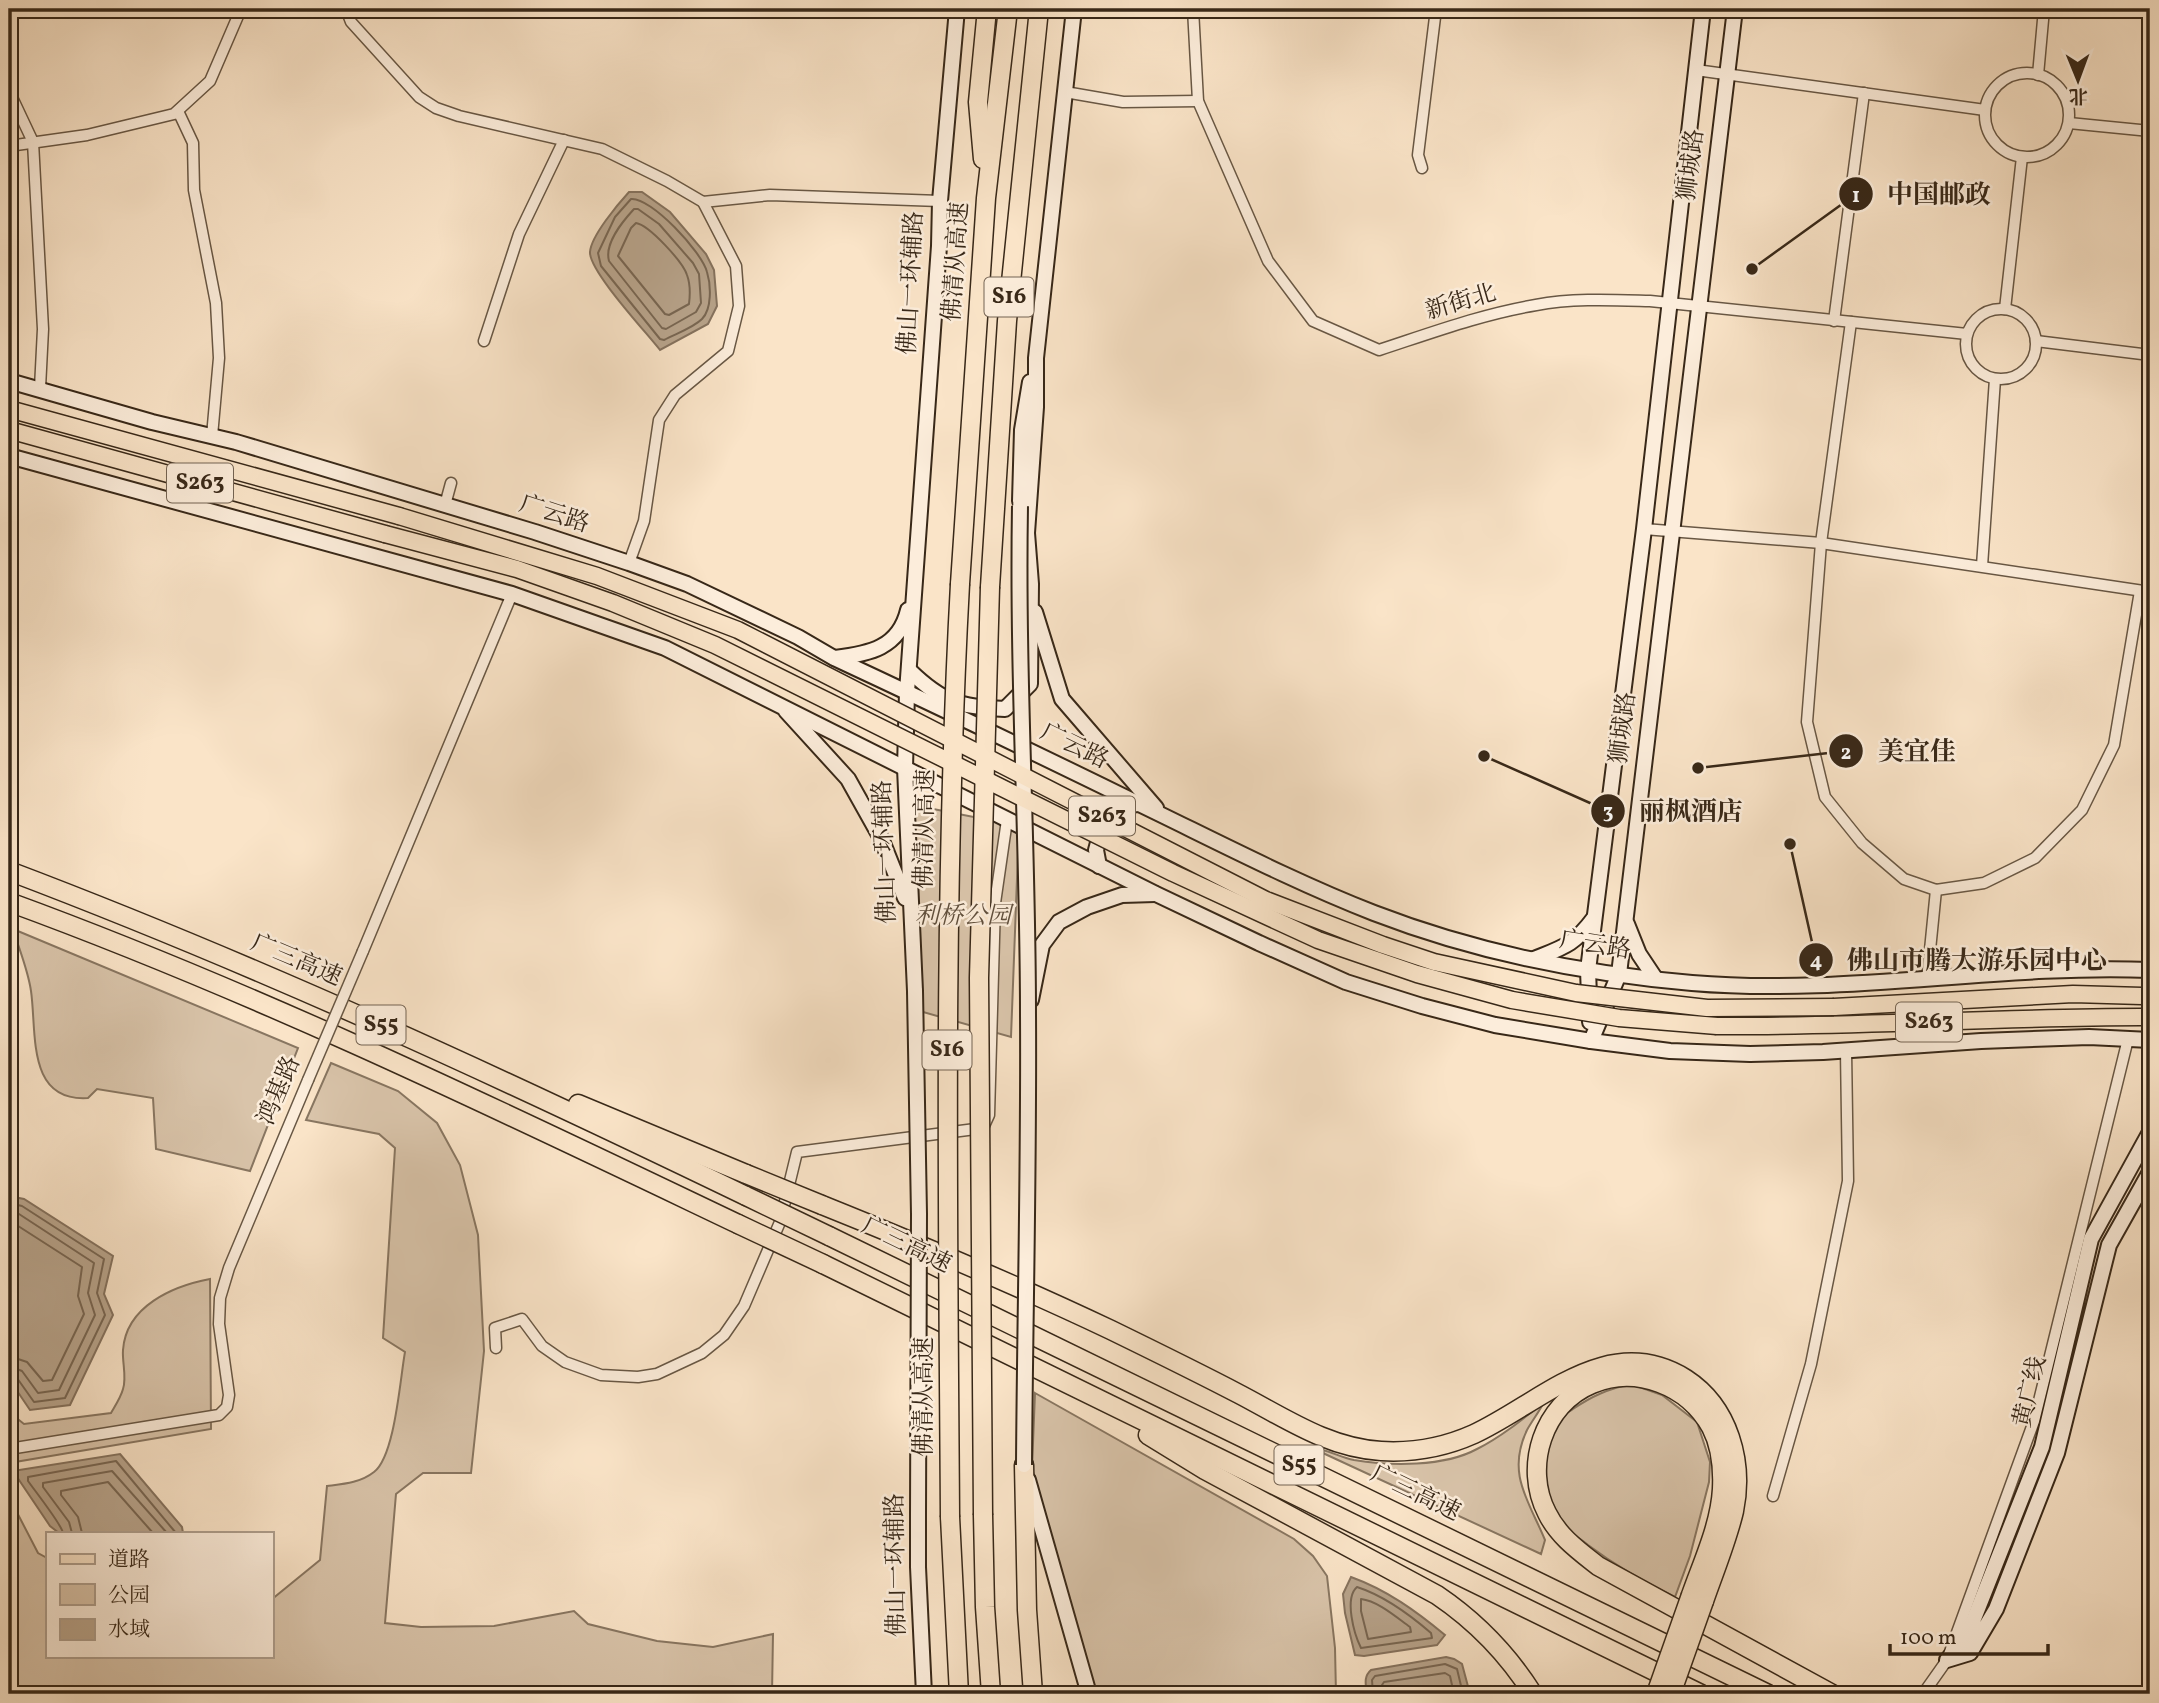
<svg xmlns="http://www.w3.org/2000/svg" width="2159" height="1703" font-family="Vollkorn,'Noto Serif SC',serif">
  <rect width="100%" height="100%" fill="#fae4c8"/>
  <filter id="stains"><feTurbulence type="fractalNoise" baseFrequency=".00286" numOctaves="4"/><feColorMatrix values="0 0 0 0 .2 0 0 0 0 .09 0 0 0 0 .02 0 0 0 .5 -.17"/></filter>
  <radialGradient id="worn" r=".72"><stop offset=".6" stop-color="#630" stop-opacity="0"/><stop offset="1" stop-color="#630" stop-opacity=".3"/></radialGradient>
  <g fill="#d9c4aa" stroke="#887661" stroke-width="2">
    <path d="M 913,805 L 1019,826 L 1011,1037 L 909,1008 Z"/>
    <path d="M 13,929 L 298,1048 L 250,1171 L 156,1149 L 153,1098 L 97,1089 L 88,1098 C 26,1102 37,1032 31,991 C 28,970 19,949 13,929 Z"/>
    <path d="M 331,1063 L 398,1091 L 437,1123 L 460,1165 L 478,1235 L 484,1351 L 471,1473 L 423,1473 L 396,1494 L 385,1623 L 421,1627 L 494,1626 L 574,1611 L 588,1624 L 657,1641 L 713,1647 L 773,1634 L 772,1694 L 9,1694 L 9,1497 L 38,1553 L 47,1558 L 47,1656 L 271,1656 L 271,1600 L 320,1560 L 327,1486 C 343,1484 360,1483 374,1472 C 395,1456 400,1379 405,1352 L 383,1338 L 395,1148 L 379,1134 L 306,1120 Z"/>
    <path d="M 210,1279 L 211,1429 L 9,1463 L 9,1412 L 24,1424 L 111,1413 C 115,1406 121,1397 123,1389 C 127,1377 122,1362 123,1350 C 126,1306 173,1286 210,1279 Z"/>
    <path d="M 1631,1384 L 1662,1395 L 1697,1422 L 1710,1462 L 1709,1482 L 1690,1556 L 1675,1597 C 1644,1582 1616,1566 1588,1545 C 1580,1538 1570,1533 1563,1525 C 1541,1500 1540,1445 1560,1419 C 1563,1415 1569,1412 1573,1409 C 1592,1396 1608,1389 1631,1384 Z"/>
    <path d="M 1035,1393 L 1294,1539 L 1313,1556 L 1327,1576 L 1335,1648 L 1336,1694 L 1096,1694 L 1032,1468 Z"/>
    <path d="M 1544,1402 C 1539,1412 1532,1421 1527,1430 C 1506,1474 1529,1501 1545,1540 L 1541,1554 L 1312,1448 C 1327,1449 1339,1457 1354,1460 C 1390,1466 1444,1467 1477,1449 C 1501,1437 1523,1419 1544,1402 Z"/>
  </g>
  <g fill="#b8a48c" stroke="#85725e" stroke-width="2">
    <path d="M 629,192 L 642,192 L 670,212 L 706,254 L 714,270 L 717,306 L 708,324 L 660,350 C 646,332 589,271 590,252 C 591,236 618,204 629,192 Z"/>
    <path d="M 9,1196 L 24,1199 L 113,1256 L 104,1294 L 113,1315 L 70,1405 L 30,1410 L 9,1379 Z"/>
    <path d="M 120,1454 L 182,1527 L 183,1533 L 59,1533 L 50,1526 L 13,1471 Z"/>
    <path d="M 1351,1577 C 1387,1590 1416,1611 1445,1635 L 1437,1645 L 1364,1656 L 1355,1655 L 1345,1613 L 1343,1594 Z"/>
    <path d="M 1446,1657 L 1454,1659 L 1462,1664 L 1470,1694 L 1367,1694 C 1366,1685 1363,1677 1371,1670 Z"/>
  </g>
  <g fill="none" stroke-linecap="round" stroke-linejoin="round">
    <g stroke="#786652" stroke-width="2">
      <path d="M 631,199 C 651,197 702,252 707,272 C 711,285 712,309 702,319 C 693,328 675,334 664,340 L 660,339 L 601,266 L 598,253 L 615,217 Z"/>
      <path d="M 634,209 L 638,209 L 659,224 L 693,263 L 699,274 L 701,303 L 696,312 L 666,329 L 662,328 L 609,261 C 604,243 623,221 634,209 Z"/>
      <path d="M 636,223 C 649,225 683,262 687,275 C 690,283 690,296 689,304 L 669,315 L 665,314 L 618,256 L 631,228 Z"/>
      <path d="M 9,1203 L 22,1206 L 104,1259 L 97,1293 L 105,1315 L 65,1398 L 34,1402 L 17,1378 L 9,1375"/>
      <path d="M 9,1212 L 19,1214 L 94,1263 L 88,1293 L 95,1315 L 59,1390 L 38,1393 L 22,1371 L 9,1366"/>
      <path d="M 9,1223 L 15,1224 L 82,1267 L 78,1296 L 84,1314 L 52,1380 L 43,1381 L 27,1362 L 9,1356"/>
      <path d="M 63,1533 C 62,1525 35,1491 28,1481 L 28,1477 L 116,1461 L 176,1533"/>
      <path d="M 72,1533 L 69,1522 L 43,1487 L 43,1483 L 112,1471 L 167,1533"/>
      <path d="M 82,1533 L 78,1517 L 61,1495 L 61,1491 L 108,1482 L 153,1533"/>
      <path d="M 1357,1587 C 1385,1596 1409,1614 1431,1633 L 1432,1638 L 1361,1648 C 1354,1634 1344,1598 1357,1587 Z"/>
      <path d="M 1361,1599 C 1378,1601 1396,1617 1410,1627 L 1411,1632 L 1368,1639 L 1361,1611 Z"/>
      <path d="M 1373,1694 L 1372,1680 L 1375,1676 L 1445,1664 L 1457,1669 L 1463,1694"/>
      <path d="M 1382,1694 L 1382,1685 L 1384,1682 L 1445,1673 L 1450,1676 L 1454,1694"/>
    </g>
    <defs>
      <g id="street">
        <path d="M 346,9 L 351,22 L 419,97 L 436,108 L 459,116 L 602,149 L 667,181 L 703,202 L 770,195 L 940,201"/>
        <path d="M 1193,9 L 1198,101 L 1268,261 L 1313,321 L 1379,350 C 1431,333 1482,314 1536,305 C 1573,298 1613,300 1650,301 L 1967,334"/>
        <path d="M 1696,70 L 1985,110"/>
        <circle cx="2027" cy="115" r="42"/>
        <path d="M 2038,75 L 2044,9"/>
        <path d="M 9,91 L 33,142 L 43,329 L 40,388"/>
        <path d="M 1065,92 L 1123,102 L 1198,101"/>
        <path d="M 178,111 L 193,143 L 194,190 L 216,303 L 219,358 L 212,436"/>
        <path d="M 2069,123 L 2150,131"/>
        <path d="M 9,146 L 87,135 L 174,114 L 210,81 L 241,9"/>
        <path d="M 1422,168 L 1418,155 L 1436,9"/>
        <circle cx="2001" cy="344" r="35"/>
        <path d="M 2005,309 L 2022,157"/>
        <path d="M 1834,321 L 1864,93"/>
        <path d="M 1851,322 L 1821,543 L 1807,722 L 1825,797 L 1862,843 L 1904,879 L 1936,890 L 1984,883 L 2035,858 L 2082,810 L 2114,745 L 2140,591"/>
        <path d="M 484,341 L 519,234 L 564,140"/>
        <path d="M 2036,341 L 2150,355"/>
        <path d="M 445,505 L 451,483"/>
        <path d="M 1644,529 L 1821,543 L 2150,592"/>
        <path d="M 629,563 L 644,521 L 659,420 L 675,395 L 728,351 L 739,306 L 736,266 L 703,202"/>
        <path d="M 1982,566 L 1995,379"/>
        <path d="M 363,951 L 512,594"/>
        <path d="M 1927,980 L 1936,890"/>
        <path d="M 496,1348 L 495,1328 L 522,1319 L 542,1346 L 565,1362 L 601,1375 L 638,1377 L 657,1374 L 702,1353 L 724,1335 L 744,1306 L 780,1222 L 797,1152 L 983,1128 L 989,1115 L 995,903 L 1007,820"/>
        <path d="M 9,1449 L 219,1415 L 227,1407 L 229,1395 L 219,1324 L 220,1298 L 229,1268 L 308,1080"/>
        <path d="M 1773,1496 L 1811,1364 L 1848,1181 L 1846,1051"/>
        <path d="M 1923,1694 L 1947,1660 L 2034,1421 L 2128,1039"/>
      </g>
      <g id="secondary">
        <path d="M 9,381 L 152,422 L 236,442 L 535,532 L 629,563 L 687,584 L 798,637 L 834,658 C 935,705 1035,753 1135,802 C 1214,840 1292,881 1374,913 C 1475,952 1585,974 1692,983 C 1845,996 1997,964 2150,970"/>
        <path d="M 9,456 L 512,594 L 665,648 L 1156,894 L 1259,943 L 1346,982 L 1422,1006 L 1495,1025 L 1591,1041 L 1670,1051 L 1750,1054 L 1823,1052 L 1981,1041 L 2089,1037 L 2150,1040"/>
        <path d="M 1020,501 L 1022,430 L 1030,382"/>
        <path d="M 1035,612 L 1062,699 L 1156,808"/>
        <path d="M 835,658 C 869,654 899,648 908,610"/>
        <path d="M 910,671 C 943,703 960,707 1005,709 L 1030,684 L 1031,584 L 1027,533 L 1036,407 L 1036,358 L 1074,9"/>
        <path d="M 786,711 L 848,779 L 881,838 L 905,898"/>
        <path d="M 1099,866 L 1096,850 L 1103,824 L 1120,806 L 1138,804"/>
        <path d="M 1627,924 L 1639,954 L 1655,978"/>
        <path d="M 1534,959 C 1564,947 1574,945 1594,918"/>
        <path d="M 915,991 L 905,768 L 907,692 L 939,246 L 940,201 L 957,9"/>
        <path d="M 1031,1000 L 1042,945 L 1059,922 L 1087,907 L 1122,895 L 1155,894"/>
        <path d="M 1590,1022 L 1588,970 L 1644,529 L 1703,9"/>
        <path d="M 1591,1041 L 1619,974 L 1735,9"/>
        <path d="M 2150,1132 L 2091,1239 L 2042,1447 L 1966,1639 L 1947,1660 L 1970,1653 L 1996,1609 L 2057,1453 L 2109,1245 L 2150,1172"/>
        <path d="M 1028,1480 L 1089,1694"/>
        <path d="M 918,1514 L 918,1567 L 924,1694"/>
      </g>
      <g id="primary">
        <path d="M 9,409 L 399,516"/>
        <path d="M 9,430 L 385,534"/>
        <path d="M 1834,1007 L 2073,994 L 2142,996"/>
        <path d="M 1717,1026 C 1859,1027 2000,1017 2141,1017"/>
      </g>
      <g id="highway">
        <path d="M 983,159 L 978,102 L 987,9"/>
        <path d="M 960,584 L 986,198 L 1008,9"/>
        <path d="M 990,587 L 1007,321 L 1039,9"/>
        <path d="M 9,871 C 260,966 504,1079 746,1196"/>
        <path d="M 9,902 C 258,993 499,1110 738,1224"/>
        <path d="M 578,1104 L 746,1174"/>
        <path d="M 822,1205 C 919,1244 1016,1285 1111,1330 C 1154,1351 1197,1372 1239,1394 C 1285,1418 1328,1448 1381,1451 C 1414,1453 1445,1447 1474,1434 C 1541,1403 1608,1330 1686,1379 C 1729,1407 1744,1462 1734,1511 C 1727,1541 1714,1572 1704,1601"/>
        <path d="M 829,1236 L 1768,1694"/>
        <path d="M 823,1264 L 1701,1694"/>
        <path d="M 1148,1435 L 1205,1470 L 1437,1595 C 1477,1622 1507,1653 1533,1694"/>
        <path d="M 1024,1465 L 1027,1610 L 1033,1694"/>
        <path d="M 983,1515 L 985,1607 L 991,1694"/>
        <path d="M 950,1517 L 959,1694"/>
        <path d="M 1691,1595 C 1703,1561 1720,1525 1722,1489 C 1723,1468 1721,1446 1711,1427 C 1688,1386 1637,1365 1592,1384 C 1543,1404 1523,1467 1547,1513 C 1558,1536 1579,1551 1598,1566 L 1832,1694"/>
      </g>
    </defs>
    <use href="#street" stroke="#685744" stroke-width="13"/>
    <use href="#secondary" stroke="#382818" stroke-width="18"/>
    <use href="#primary" stroke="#382818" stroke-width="19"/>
    <use href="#highway" stroke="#382818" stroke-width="21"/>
    <use href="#street" stroke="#fceddb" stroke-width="10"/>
    <use href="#secondary" stroke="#fceddb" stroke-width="14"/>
    <use href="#primary" stroke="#fae4c8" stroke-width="16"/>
    <use href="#highway" stroke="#fae4c8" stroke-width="18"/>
    <defs>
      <path id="street-bridge" d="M 308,1080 L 363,951"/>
      <g id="secondary-bridge">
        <path d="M 1020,506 C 1017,675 1028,845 1028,1014 C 1029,1164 1025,1315 1024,1465"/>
        <path d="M 915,991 L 919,1214 L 918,1514"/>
      </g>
      <g id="primary-bridge">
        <path d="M 399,516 L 597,576 L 738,630 L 1266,900 L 1383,945 L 1434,962 L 1576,993 L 1707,1008 L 1834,1007"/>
        <path d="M 385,534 L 517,569 L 613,603 L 715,645 L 1173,873 L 1318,940 L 1417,974 L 1512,1000 L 1619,1018 L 1717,1026"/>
      </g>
      <g id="highway-bridge">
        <path d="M 746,1174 L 822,1205"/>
        <path d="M 746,1196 L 829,1236"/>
        <path d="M 738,1224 L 823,1264"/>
        <path d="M 983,1515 L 979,978 L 990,587"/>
        <path d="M 950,1517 C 948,1206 943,895 960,584"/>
        <path d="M 1656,1694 L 1691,1595"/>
        <path d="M 1671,1694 L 1704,1601"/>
      </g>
    </defs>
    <use href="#street-bridge" stroke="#685744" stroke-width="13" stroke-linecap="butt"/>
    <use href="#secondary-bridge" stroke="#382818" stroke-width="18" stroke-linecap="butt"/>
    <use href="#primary-bridge" stroke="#382818" stroke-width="19" stroke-linecap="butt"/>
    <use href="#highway-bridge" stroke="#382818" stroke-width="21" stroke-linecap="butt"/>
    <use href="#street-bridge" stroke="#fceddb" stroke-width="10"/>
    <use href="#secondary-bridge" stroke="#fceddb" stroke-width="14"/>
    <use href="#primary-bridge" stroke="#fae4c8" stroke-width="16"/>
    <use href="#highway-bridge" stroke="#fae4c8" stroke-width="18"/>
  </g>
  <g text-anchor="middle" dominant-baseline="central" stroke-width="5" stroke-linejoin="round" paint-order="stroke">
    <g fill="#fceddb" stroke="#736352" stroke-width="2">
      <rect x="984.5" y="277.5" width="49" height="39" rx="5"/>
      <rect x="167" y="463.5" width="66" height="39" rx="5"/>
      <rect x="1069" y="796.5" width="66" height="39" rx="5"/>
      <rect x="1896" y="1002.5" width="66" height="39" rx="5"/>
      <rect x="356.5" y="1005.5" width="49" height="39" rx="5"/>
      <rect x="922.5" y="1030.5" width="49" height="39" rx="5"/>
      <rect x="1274.5" y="1445.5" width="49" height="39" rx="5"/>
    </g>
    <g font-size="23" font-weight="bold" fill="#382818">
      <text x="1009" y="297">S16</text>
      <text x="200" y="483">S263</text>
      <text x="1102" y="816">S263</text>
      <text x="1929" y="1022">S263</text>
      <text x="381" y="1025">S55</text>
      <text x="947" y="1050">S16</text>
      <text x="1299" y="1465">S55</text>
    </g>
    <g font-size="24" fill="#382818" stroke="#fceddb">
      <text transform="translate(1692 165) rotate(-83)">狮城路</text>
      <text transform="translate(957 262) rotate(-86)">佛清从高速</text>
      <text transform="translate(912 283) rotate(-87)">佛山一环辅路</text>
      <text transform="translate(1461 303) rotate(-16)">新街北</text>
      <text transform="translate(554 515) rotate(18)">广云路</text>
      <text transform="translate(1624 728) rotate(-83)">狮城路</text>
      <text transform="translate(1074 747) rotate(26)">广云路</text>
      <text transform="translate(926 829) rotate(-89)">佛清从高速</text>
      <text transform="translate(886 852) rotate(-92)">佛山一环辅路</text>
      <text transform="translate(1595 946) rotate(9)">广云路</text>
      <text transform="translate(296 961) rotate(23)">广三高速</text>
      <text transform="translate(280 1091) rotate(-67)">鸿基路</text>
      <text transform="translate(906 1246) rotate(26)">广三高速</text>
      <text transform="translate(2031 1392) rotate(-77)">黄广线</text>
      <text transform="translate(925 1397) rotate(-90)">佛清从高速</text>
      <text transform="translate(1415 1494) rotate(26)">广三高速</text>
      <text transform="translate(897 1565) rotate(-91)">佛山一环辅路</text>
    </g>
    <g font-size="24" font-style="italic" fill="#604f3c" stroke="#fceddb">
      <text x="963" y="917">利桥公园</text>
    </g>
  </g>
  <path fill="none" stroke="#382818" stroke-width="2.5" d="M1752 269L1856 194M1698 768L1846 751M1484 756L1608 811M1790 844L1816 960"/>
  <g fill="#382818" stroke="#fceddb" stroke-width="2.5">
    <circle cx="1752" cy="269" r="7"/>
    <circle cx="1698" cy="768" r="7"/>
    <circle cx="1484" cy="756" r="7"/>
    <circle cx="1790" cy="844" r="7"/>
    <circle cx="1856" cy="194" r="18"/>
    <circle cx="1846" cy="751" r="18"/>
    <circle cx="1608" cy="811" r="18"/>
    <circle cx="1816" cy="960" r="18"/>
  </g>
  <g font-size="21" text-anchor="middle" font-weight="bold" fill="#fff">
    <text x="1856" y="202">1</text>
    <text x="1846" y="759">2</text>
    <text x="1608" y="818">3</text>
    <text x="1816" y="967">4</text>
  </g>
  <g font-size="26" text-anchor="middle" font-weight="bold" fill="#382818" stroke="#fceddb" stroke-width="5" stroke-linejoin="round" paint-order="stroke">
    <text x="1939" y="203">中国邮政</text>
    <text x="1917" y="760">美宜佳</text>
    <text x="1691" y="820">丽枫酒店</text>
    <text x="1977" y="969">佛山市腾大游乐园中心</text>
  </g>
  <rect width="2159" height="1703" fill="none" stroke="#fae4c8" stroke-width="35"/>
  <rect x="10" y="10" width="2138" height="1682" fill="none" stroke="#382818" stroke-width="3.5"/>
  <rect x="18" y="18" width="2124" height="1668" fill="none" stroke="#382818" stroke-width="2"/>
  <rect x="46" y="1532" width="228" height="126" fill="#fceddb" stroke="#ae9e8d" stroke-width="2"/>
  <rect x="60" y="1554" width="35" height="10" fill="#fae4c8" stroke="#ae9e8d" stroke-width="2"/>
  <text x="108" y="1566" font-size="21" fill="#382818">道路</text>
  <rect x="60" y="1584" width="35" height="21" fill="#d9c4aa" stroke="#ae9e8d" stroke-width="2"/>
  <text x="108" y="1602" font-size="21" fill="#382818">公园</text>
  <rect x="60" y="1619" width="35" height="21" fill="#b8a48c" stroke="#ae9e8d" stroke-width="2"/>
  <text x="108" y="1636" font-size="21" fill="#382818">水域</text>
  <g transform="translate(2078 80) rotate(179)" stroke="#fceddb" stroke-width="5" paint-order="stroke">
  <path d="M0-5L12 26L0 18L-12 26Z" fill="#382818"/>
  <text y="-10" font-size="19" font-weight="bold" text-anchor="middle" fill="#382818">北</text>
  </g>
  <path d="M1890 1644v10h158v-10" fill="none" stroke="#382818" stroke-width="3.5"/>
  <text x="1900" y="1644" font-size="21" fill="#382818" stroke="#fceddb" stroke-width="5" paint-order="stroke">100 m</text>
  <rect width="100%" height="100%" filter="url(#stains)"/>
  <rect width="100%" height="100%" fill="url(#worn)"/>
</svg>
